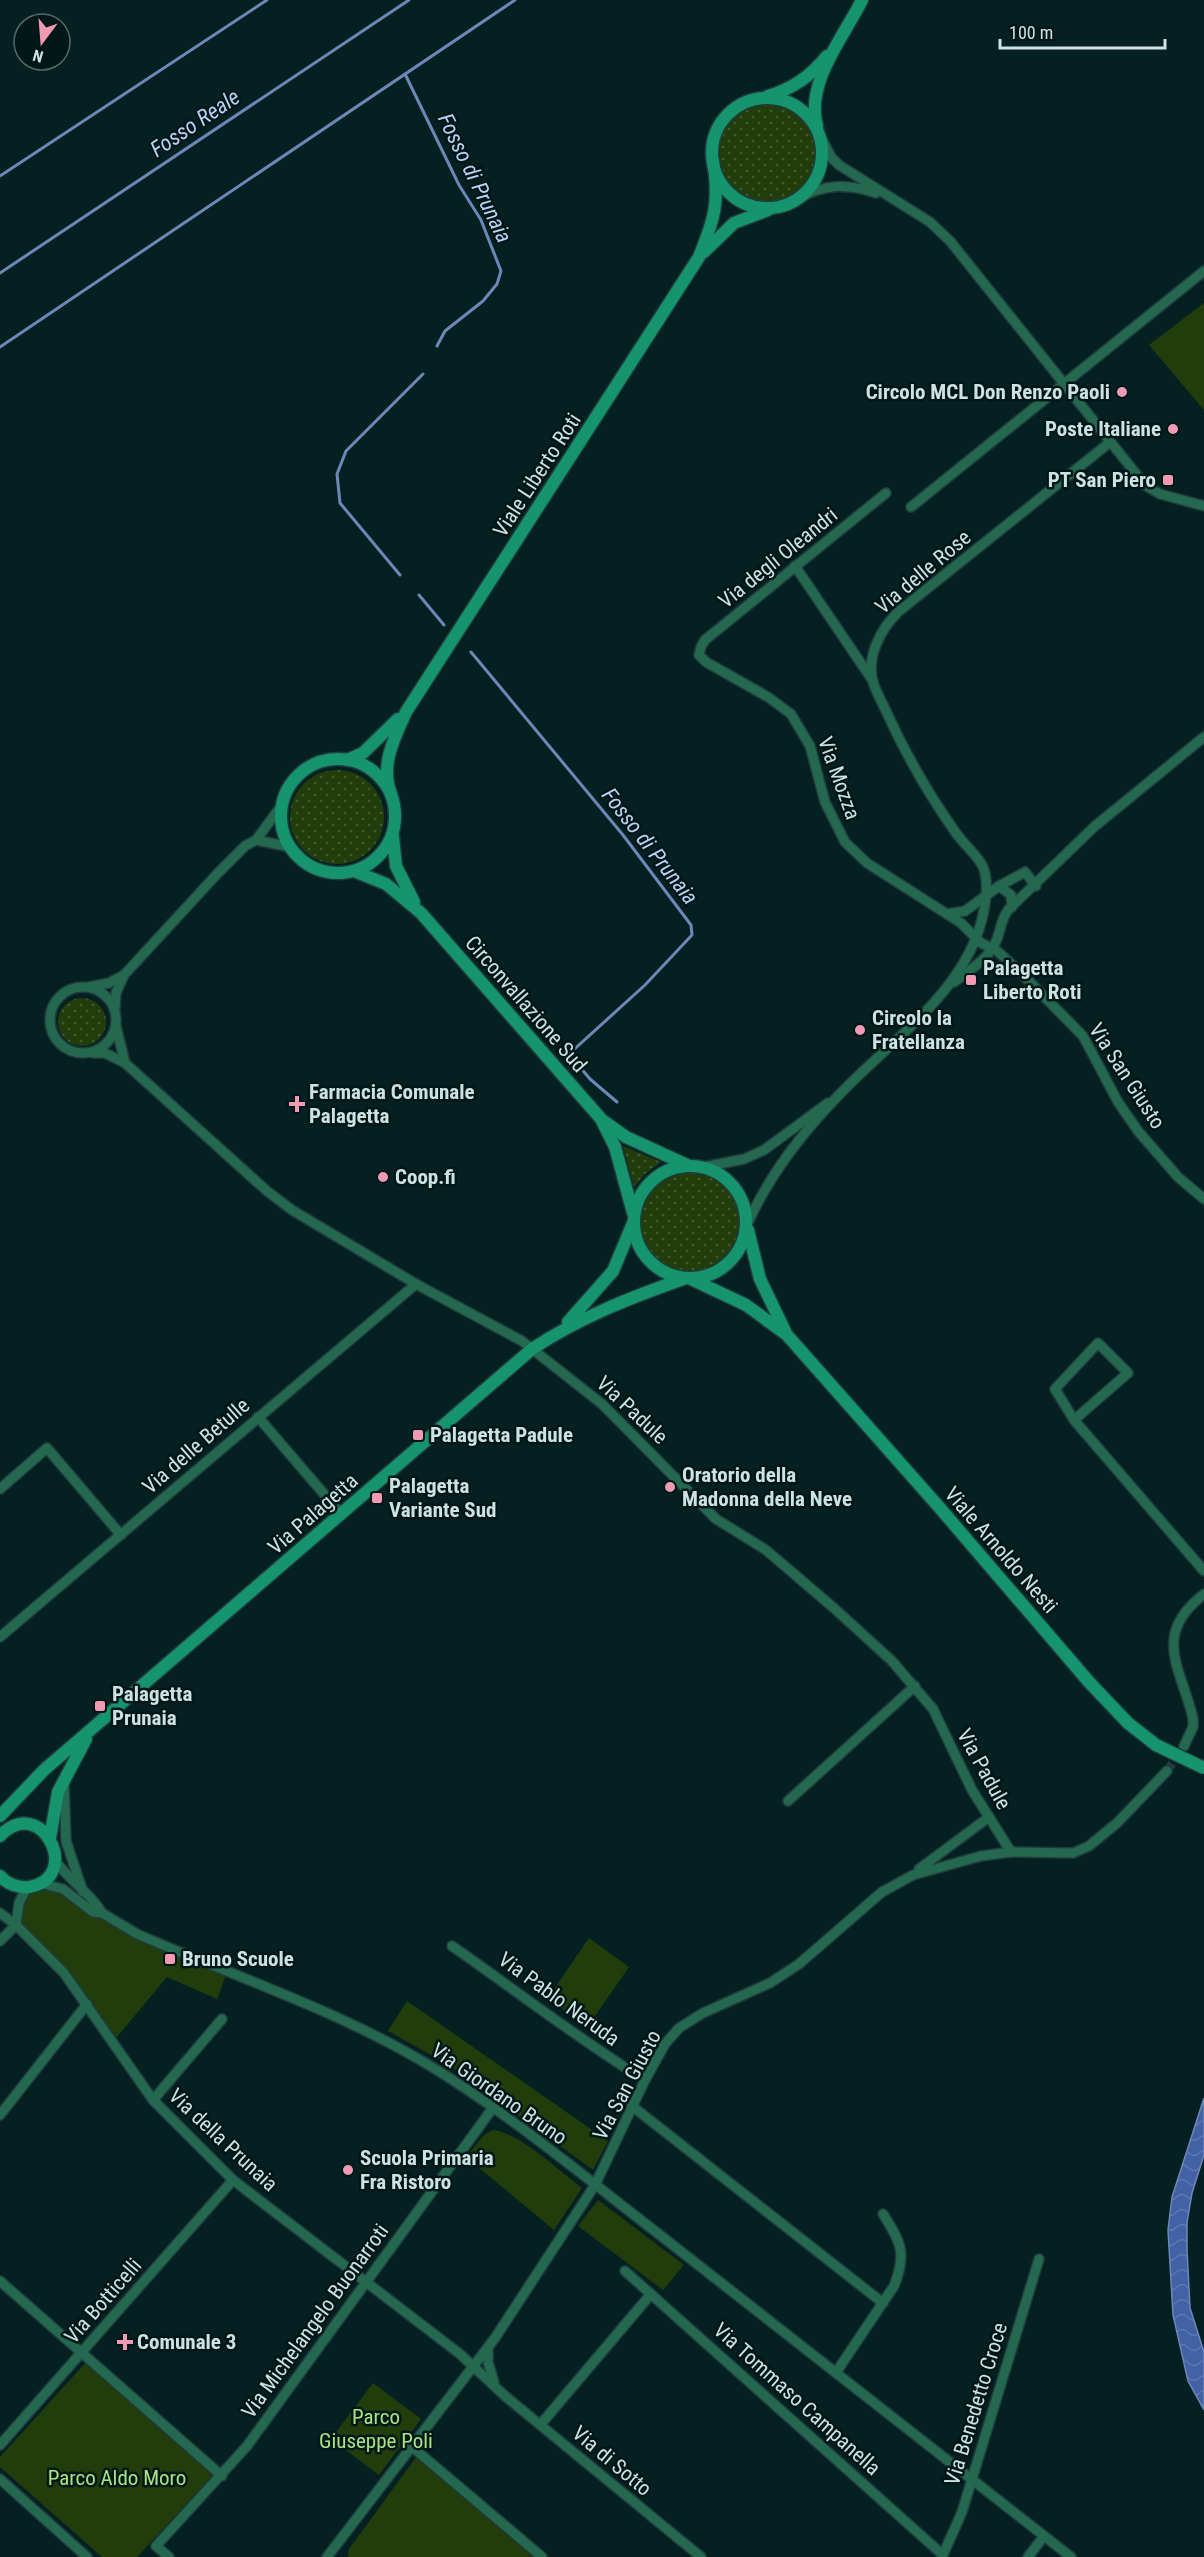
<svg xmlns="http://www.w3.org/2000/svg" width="1204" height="2557" font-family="'Roboto Condensed',sans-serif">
  <defs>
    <pattern id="grass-dots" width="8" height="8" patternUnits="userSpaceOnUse" patternTransform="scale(1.5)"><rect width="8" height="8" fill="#223d0c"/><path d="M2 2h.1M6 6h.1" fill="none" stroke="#41592f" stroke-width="1.8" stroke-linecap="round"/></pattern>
    <pattern id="water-waves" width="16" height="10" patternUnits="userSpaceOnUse" patternTransform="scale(1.5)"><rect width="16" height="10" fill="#4262a5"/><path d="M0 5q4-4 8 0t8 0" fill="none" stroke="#5c78b1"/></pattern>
  </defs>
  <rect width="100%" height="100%" fill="#042021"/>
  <g fill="url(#grass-dots)">
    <circle cx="766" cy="153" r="49"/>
    <circle cx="337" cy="817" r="47"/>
    <circle cx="82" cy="1022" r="24"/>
    <path d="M 623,1146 L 661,1162 L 645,1174 L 634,1187 Z"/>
    <circle cx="691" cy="1222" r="50"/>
  </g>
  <g fill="#223d0c">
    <path d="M 1204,303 L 1204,410 L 1149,345 Z"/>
    <path d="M 56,1886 L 88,1908 L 227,1972 L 217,1999 L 167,1977 L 112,2043 L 87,2004 L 16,1925 L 27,1887 Z"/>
    <path d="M 589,1938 L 629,1967 L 588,2026 L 548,1998 Z"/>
    <path d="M 407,2001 L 608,2141 L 593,2170 L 449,2065 L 388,2031 Z"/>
    <path d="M 492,2130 C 518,2131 560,2172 582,2188 L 554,2230 L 466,2157 L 483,2136 Z"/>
    <path d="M 598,2200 L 684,2265 L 663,2290 L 578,2226 Z"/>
    <path d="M 88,2360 L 215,2473 L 137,2557 L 102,2557 L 0,2467 L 0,2457 Z"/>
    <path d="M 373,2383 L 421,2419 L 379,2475 L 331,2439 Z"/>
    <path d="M 417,2456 L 534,2557 L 348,2557 L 349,2549 Z"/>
  </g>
  <path fill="url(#water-waves)" stroke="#6c88b8" stroke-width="1.5" d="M 1204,2098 L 1204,2155 L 1192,2193 L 1187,2222 L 1187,2250 L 1190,2308 L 1204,2352 L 1204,2410 L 1188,2381 L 1173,2315 L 1168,2230 L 1172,2197 Z"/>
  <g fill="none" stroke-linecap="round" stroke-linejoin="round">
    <g stroke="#6c88b8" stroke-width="3">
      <path d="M 405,74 L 459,185 L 481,220 L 501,271 L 497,284 L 483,301 L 445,331 L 437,346"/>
      <path d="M 0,176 L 267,0"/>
      <path d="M 0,273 L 409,0"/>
      <path d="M 0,347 L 515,0"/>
      <path d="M 400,575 L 340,503 L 337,474 L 346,451 L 423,374"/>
      <path d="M 419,595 L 444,625"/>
      <path d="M 471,652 L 623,835 L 691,925 L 692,935 L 645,985 L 569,1054 L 590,1079 L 617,1102"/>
    </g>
    <path stroke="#223d3e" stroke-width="9" stroke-dasharray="9 4.5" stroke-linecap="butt" d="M 1167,1771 L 1181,1751"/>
    <defs>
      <g id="street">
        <path d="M 820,135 L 831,157 L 839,165 L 930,222 L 950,241 L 1145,485 L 1160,494 L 1204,506"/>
        <path d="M 798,199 C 824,184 847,183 876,193"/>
        <path d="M 886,493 L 705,640 L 701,647 L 699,655 L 706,662 L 768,697 L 791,714 L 810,746 L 825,802 L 845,842 L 867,863 L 961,923 L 981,943 L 996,950 L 1016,968 L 1083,1036 L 1118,1102 L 1138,1131 L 1178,1177 L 1204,1199"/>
        <path d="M 911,507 L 1204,271"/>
        <path d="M 795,566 L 873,681"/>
        <path d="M 282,805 L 256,840 L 290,847"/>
        <path d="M 999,886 L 1025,872 L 1036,886"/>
        <path d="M 947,914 L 965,911 L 999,886 L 1011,895 L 1012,907"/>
        <path d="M 124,975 L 218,873 L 245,846 L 256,840"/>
        <path d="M 954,982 C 969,971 990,958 997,939 C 1001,929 1001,918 1009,909 L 1094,827 L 1204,737"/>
        <circle cx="83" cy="1020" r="33"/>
        <path d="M 89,987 L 109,983 L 124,975 L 116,993 L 115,1009"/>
        <path d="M 93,1053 L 105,1053 L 125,1063 L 116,1026"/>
        <path d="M 125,1063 L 267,1191 L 292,1210 L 416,1284 L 522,1341 L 602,1404 L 716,1519 L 766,1550 L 835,1609 L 892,1661 L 933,1709 L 972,1790 L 1011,1852"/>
        <path d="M 704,1167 L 744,1159 L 764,1150 L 828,1103"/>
        <path d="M 747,1225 C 768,1177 801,1134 838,1096 C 894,1036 978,985 986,896 C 989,859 975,859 956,833 C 929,795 905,753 886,711 C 882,702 876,692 873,682 C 866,656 881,629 898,612 L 1109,443"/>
        <path d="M 258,1417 L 342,1515"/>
        <path d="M 1074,1420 L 1128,1373 L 1098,1343 L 1055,1389 L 1074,1420 L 1204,1571"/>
        <path d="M 0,1489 L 47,1448 L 121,1535"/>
        <path d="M 0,1637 L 416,1284"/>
        <path d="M 1184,1746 L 1193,1727 L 1193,1718 C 1181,1668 1151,1635 1204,1594"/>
        <path d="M 64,1783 L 66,1841 L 83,1892"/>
        <path d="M 788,1801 L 915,1686"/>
        <path d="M 55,1860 C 68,1880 91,1893 102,1913"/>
        <path d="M 919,1869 L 989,1817"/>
        <path d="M 40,1883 L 63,1889 L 93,1912 L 102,1913 L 137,1934 C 233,1976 337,2010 427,2064 C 507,2112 586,2178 660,2235 C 798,2342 935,2449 1071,2557"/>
        <path d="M 0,1913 L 16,1925 L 64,1973 L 153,2100 L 233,2180 L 460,2354 L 505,2396 L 701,2557"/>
        <path d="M 16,1925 L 19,1903 L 27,1887"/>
        <path d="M 0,1941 L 16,1925"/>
        <path d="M 452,1946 C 517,1991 578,2039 645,2080"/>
        <path d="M 153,2100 L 222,2019"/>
        <path d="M 632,2106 L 883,2303"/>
        <path d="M 0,2115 L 87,2004"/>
        <path d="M 625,2271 L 943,2555"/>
        <path d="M 0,2281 L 222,2476"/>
        <path d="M 488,2349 L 488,2362 L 494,2382"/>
        <path d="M 837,2371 L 894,2286 C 907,2254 901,2242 883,2214"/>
        <path d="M 541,2424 L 651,2294"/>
        <path d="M 0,2445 L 233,2180"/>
        <path d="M 411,2446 L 542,2557"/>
        <path d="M 0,2479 L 87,2557"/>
        <path d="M 169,2557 L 156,2546 L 247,2446 L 492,2109"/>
        <path d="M 327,2557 L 495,2338 L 595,2185 L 645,2080 L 665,2044 L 679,2028 L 703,2013 L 770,1983 L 799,1964 L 882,1892 L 913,1875 L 981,1856 L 1011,1852 L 1073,1853 L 1089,1846 L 1117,1823 L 1167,1771"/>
        <path d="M 942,2557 L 962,2512 L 1039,2259"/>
        <path d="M 1028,2557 L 1044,2536"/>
      </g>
      <g id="secondary">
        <path d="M 768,96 C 793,89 811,76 827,56"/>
        <circle cx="767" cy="153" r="55"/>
        <path d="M 817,126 C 805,82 844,37 862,0"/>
        <path d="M 704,252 L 734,223 L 768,210"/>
        <circle cx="338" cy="816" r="57"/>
        <path d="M 347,760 L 363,753 L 398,719"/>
        <path d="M 391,794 C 380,765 394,739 406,712 L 699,257 C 714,220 720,202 713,161"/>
        <path d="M 393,837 L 396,866 L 414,902"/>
        <path d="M 354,871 L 386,884 L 421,913 L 602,1120 L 626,1137 L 687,1165"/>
        <path d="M 602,1121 L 615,1147 L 633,1213"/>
        <circle cx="690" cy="1222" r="56"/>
        <path d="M 748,1230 L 760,1279 L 785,1331"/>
        <path d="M 689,1278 L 746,1305 L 787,1335 L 939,1507 L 1089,1682 L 1128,1723 L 1156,1745"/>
        <path d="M 568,1322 L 613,1271 L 633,1223"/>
        <path d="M 0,1816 L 44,1770 L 532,1349 C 580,1317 632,1297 686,1278"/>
        <path d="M 0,1836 C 41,1792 84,1878 29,1887 C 18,1888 7,1884 0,1876"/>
        <path d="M 50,1838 L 58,1792 L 86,1739"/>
      </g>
    </defs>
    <use href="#street" stroke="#203b3c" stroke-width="12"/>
    <use href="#secondary" stroke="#203b3c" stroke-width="15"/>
    <use href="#street" stroke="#256850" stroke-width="9"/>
    <use href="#secondary" stroke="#15946e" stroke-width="12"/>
    <defs>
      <path id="secondary-bridge" d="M 1156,1745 L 1204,1768"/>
    </defs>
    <use href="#secondary-bridge" stroke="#203b3c" stroke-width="15" stroke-linecap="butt"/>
    <use href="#secondary-bridge" stroke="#15946e" stroke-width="12"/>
  </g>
  <g fill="#f09ab4" stroke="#001718" stroke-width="2">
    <circle cx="1122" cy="392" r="6"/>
    <circle cx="1173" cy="429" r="6"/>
    <rect x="1162" y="474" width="12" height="12" rx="3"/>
    <rect x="965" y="974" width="12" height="12" rx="3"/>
    <circle cx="860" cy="1030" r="6"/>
    <path d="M294 1095h6v6h6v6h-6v6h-6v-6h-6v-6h6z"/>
    <circle cx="383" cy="1177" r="6"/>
    <rect x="412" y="1429" width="12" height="12" rx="3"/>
    <circle cx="670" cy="1487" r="6"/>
    <rect x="371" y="1492" width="12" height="12" rx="3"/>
    <rect x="94" y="1700" width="12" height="12" rx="3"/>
    <rect x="164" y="1953" width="12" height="12" rx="3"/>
    <circle cx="348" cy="2170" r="6"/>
    <path d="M122 2333h6v6h6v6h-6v6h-6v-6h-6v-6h6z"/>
  </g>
  <g text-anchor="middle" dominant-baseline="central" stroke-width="5" stroke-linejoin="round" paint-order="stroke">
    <g font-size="21" font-weight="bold" fill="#cee2e3" stroke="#001718" text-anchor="start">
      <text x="1110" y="392" text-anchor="end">Circolo MCL Don Renzo Paoli</text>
      <text x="1161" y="429" text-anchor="end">Poste Italiane</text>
      <text x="1156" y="480" text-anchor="end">PT San Piero</text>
      <text x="983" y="968">Palagetta<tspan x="983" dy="24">Liberto Roti</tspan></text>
      <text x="872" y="1018">Circolo la<tspan x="872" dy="24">Fratellanza</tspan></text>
      <text x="309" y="1092">Farmacia Comunale<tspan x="309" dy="24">Palagetta</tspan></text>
      <text x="395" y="1177">Coop.fi</text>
      <text x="430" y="1435">Palagetta Padule</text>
      <text x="682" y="1475">Oratorio della<tspan x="682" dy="24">Madonna della Neve</tspan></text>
      <text x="389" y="1486">Palagetta<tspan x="389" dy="24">Variante Sud</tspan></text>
      <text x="112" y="1694">Palagetta<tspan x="112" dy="24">Prunaia</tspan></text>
      <text x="182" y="1959">Bruno Scuole</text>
      <text x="360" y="2158">Scuola Primaria<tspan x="360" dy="24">Fra Ristoro</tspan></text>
      <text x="137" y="2342">Comunale 3</text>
    </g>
    <g font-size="21" fill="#cee2e3" stroke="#001718">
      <text transform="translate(537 475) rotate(-57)">Viale Liberto Roti</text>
      <text transform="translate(778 558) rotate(-39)">Via degli Oleandri</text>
      <text transform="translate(923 572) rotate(-40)">Via delle Rose</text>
      <text transform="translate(839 778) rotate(70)">Via Mozza</text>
      <text transform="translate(526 1004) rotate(49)">Circonvallazione Sud</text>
      <text transform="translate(1127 1076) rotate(57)">Via San Giusto</text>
      <text transform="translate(632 1410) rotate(43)">Via Padule</text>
      <text transform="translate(196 1446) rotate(-41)">Via delle Betulle</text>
      <text transform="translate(313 1514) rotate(-41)">Via Palagetta</text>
      <text transform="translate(1001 1550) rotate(49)">Viale Arnoldo Nesti</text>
      <text transform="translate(984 1769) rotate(61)">Via Padule</text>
      <text transform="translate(559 1999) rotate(36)">Via Pablo Neruda</text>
      <text transform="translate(627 2085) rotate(-62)">Via San Giusto</text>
      <text transform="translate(499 2094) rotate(35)">Via Giordano Bruno</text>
      <text transform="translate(223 2140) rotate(43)">Via della Prunaia</text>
      <text transform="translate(103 2301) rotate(-49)">Via Botticelli</text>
      <text transform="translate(315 2321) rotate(-54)">Via Michelangelo Buonarroti</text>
      <text transform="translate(797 2399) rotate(42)">Via Tommaso Campanella</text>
      <text transform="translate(976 2404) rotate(-73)">Via Benedetto Croce</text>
      <text transform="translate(612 2461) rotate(40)">Via di Sotto</text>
    </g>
    <g font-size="21" fill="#a8e582" stroke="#001718">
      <text x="376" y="2417">Parco<tspan x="376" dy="24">Giuseppe Poli</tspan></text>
      <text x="117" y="2478">Parco Aldo Moro</text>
    </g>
    <g font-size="22" font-style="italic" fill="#bdd1f7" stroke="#001718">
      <text transform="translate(195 123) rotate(-34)">Fosso Reale</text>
      <text transform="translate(475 178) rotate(64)">Fosso di Prunaia</text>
      <text transform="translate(650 846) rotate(52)">Fosso di Prunaia</text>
    </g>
  </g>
  <g transform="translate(42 42) rotate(196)"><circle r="28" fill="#001718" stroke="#526869" stroke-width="1.5"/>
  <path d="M0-4.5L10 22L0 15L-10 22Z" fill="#f09ab4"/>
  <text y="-9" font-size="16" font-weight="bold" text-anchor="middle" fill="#cee2e3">N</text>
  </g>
  <path d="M1000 39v9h165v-9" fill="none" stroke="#cee2e3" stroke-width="3"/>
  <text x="1009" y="39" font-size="18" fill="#cee2e3" stroke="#001718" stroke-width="4.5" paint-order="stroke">100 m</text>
</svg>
